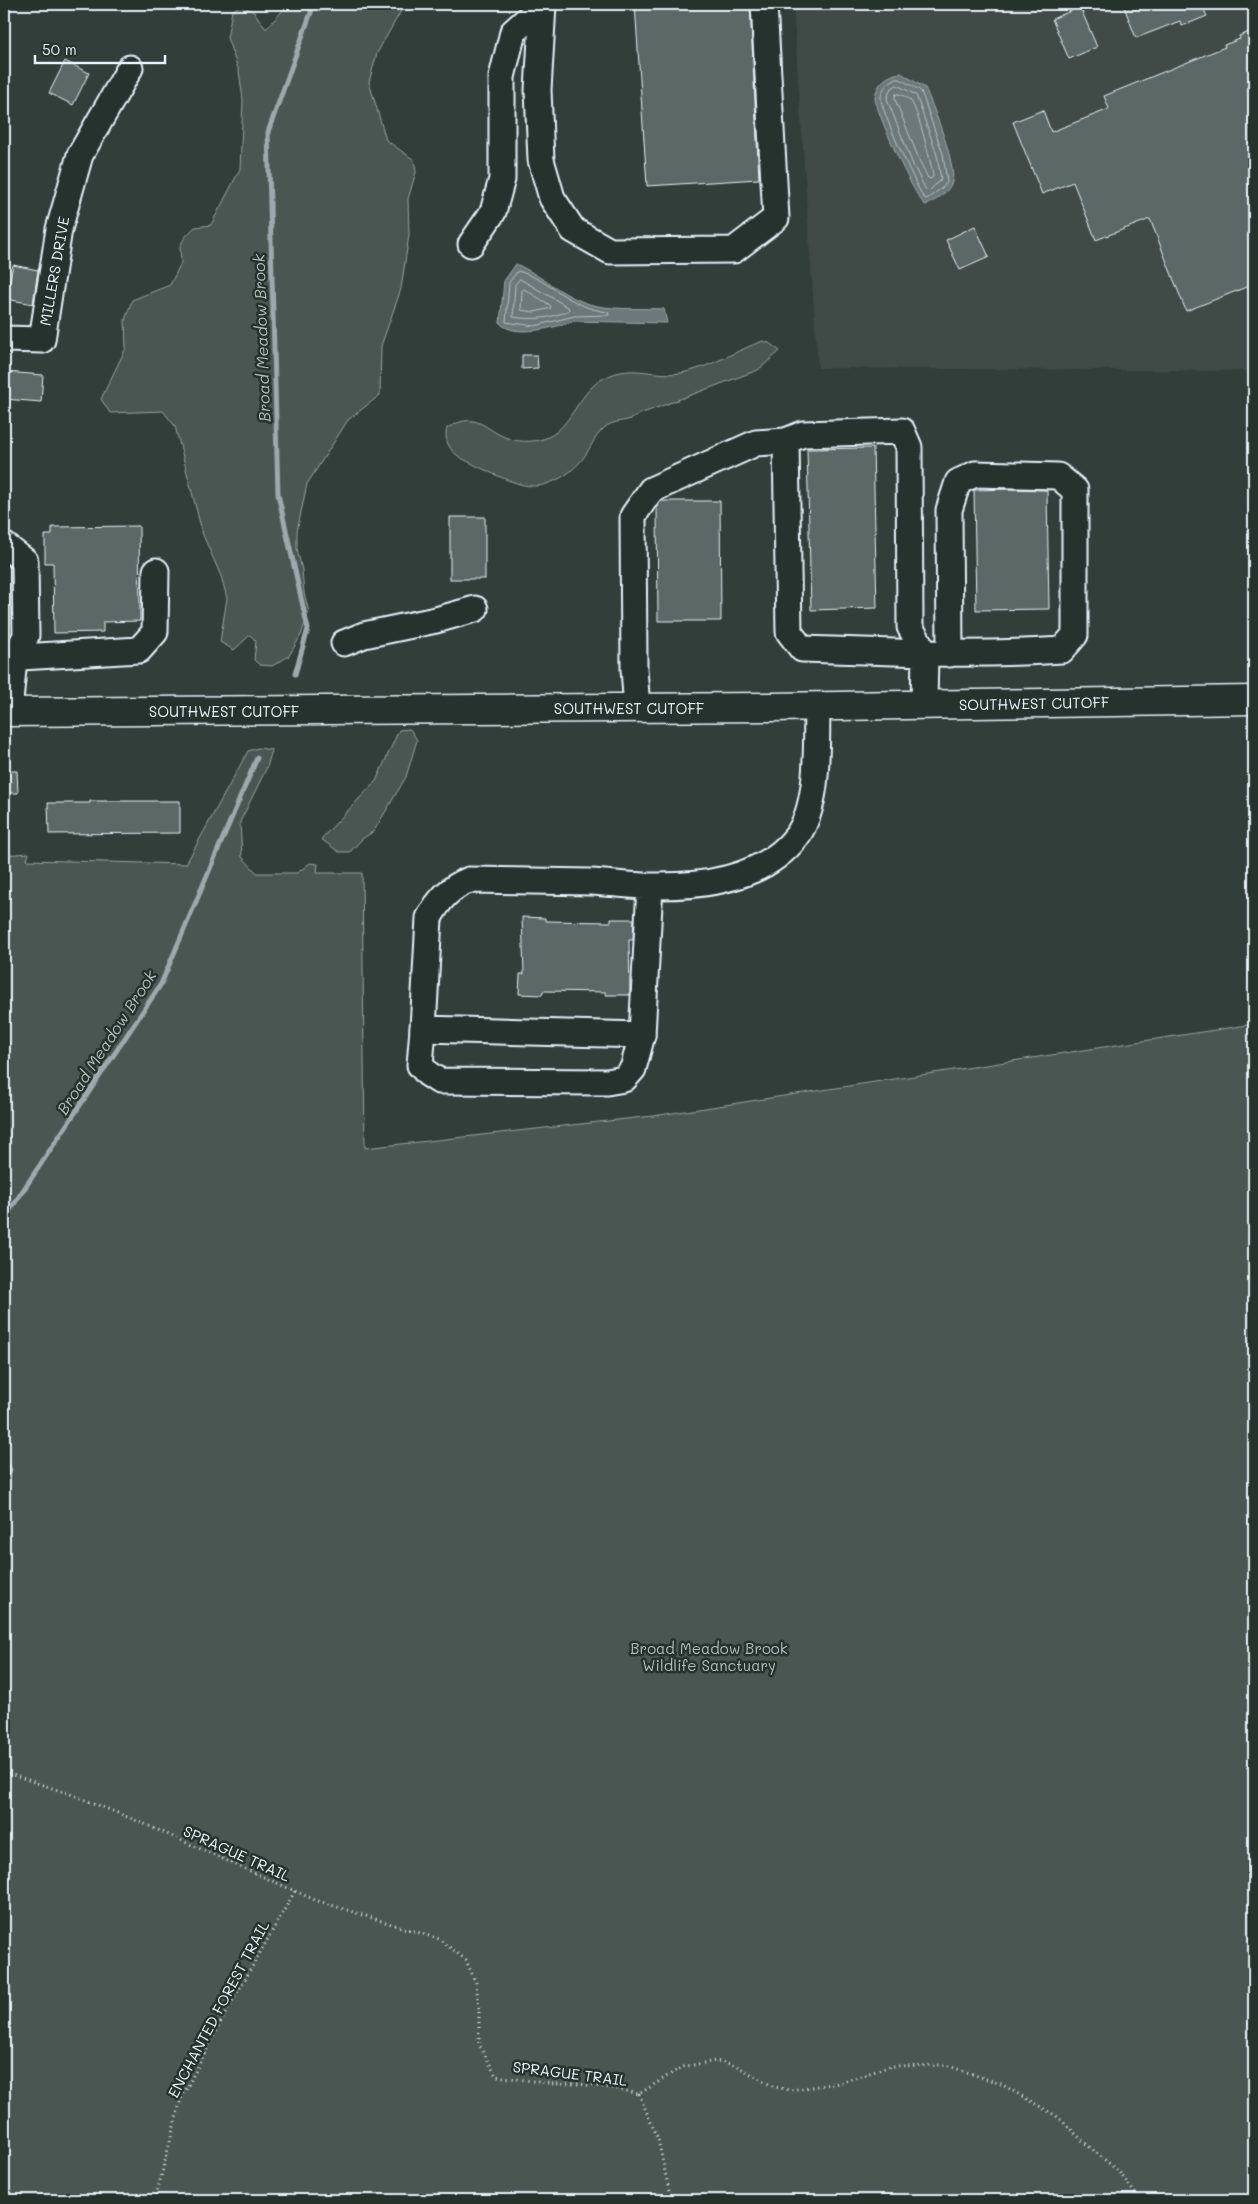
<svg xmlns="http://www.w3.org/2000/svg" width="1258" height="2204" font-family="Mali,sans-serif">
  <rect width="100%" height="100%" fill="#323e39"/>
  <filter id="ink" filterUnits="userSpaceOnUse"><feTurbulence type="fractalNoise" baseFrequency=".02" numOctaves="2"/><feDisplacementMap in="SourceGraphic" scale="10" xChannelSelector="R" yChannelSelector="G"/><feConvolveMatrix kernelMatrix="1 2 1 2 8 2 1 2 1" color-interpolation-filters="sRGB"/></filter>
  <g filter="url(#ink)">
    <path fill="#3f4b46" d="M 793,4 L 1254,4 L 1254,371 L 818,368 Z"/>
    <g fill="#495651" stroke="#98a4a4">
      <path d="M 287,4 L 405,4 L 377,53 L 369,82 L 386,140 L 414,160 L 416,172 L 408,199 L 409,235 L 401,289 L 381,346 L 380,395 L 348,420 L 307,484 L 297,531 L 297,549 L 302,570 L 304,593 L 309,612 L 301,635 L 289,656 L 272,666 L 260,665 L 254,660 L 256,641 L 250,635 L 234,650 L 220,642 L 227,598 L 221,576 L 203,535 L 175,426 L 163,411 L 110,413 L 101,399 L 126,348 L 125,320 L 132,300 L 170,285 L 181,263 L 180,246 L 185,237 L 195,227 L 211,225 L 240,169 L 243,100 L 239,71 L 227,38 L 232,11 L 241,5 L 254,12 L 266,29 L 286,7 Z"/>
      <path d="M 763,341 L 769,343 L 780,351 L 758,370 L 640,414 C 629,424 614,418 603,429 C 593,438 589,453 579,463 C 569,475 548,487 532,486 C 515,486 481,468 465,460 C 452,454 443,442 447,428 C 455,424 464,419 473,421 C 480,422 487,427 493,431 C 509,441 525,444 543,439 C 571,431 577,392 604,378 C 635,362 654,379 686,372 C 713,366 737,350 763,341 Z"/>
      <path d="M 410,729 L 417,740 L 406,777 L 374,831 L 362,839 L 350,852 L 339,852 L 321,839 L 376,781 L 399,730 Z"/>
      <path d="M 258,748 L 272,750 L 267,767 L 240,822 L 242,857 L 257,873 L 297,873 L 310,863 L 318,864 L 317,873 L 362,873 L 365,1148 L 653,1116 L 1254,1024 L 1254,2200 L 4,2200 L 4,855 L 29,853 L 27,860 L 186,864 L 248,751 Z"/>
    </g>
    <g fill="#6d7978" stroke="#9ea9ab">
      <path d="M 901,73 L 925,88 C 933,106 957,165 952,182 C 948,193 935,201 926,205 C 916,202 875,109 875,98 C 876,84 888,74 901,73 Z"/>
      <path d="M 516,264 C 543,276 568,301 598,306 C 619,310 642,308 664,309 L 667,323 L 574,321 C 557,327 514,339 500,323 L 504,281 Z"/>
    </g>
    <g fill="none" stroke-linecap="round" stroke-linejoin="round">
      <g stroke="#b7c1c5" stroke-width="1">
        <path d="M 895,79 L 900,79 L 921,91 L 943,154 L 947,182 L 942,188 L 927,199 L 923,197 C 915,182 879,108 881,96 C 883,87 888,83 895,79 Z"/>
        <path d="M 897,85 L 916,95 L 937,155 L 941,179 L 929,191 L 926,190 L 913,165 L 887,99 L 890,90 Z"/>
        <path d="M 896,94 L 899,94 C 902,95 907,97 910,100 C 918,109 931,162 933,176 L 931,179 L 928,178 L 920,162 L 895,99 Z"/>
        <path d="M 518,271 C 551,280 569,308 608,312 L 609,315 L 574,316 L 535,326 L 506,322 L 509,283 Z"/>
        <path d="M 520,279 L 568,307 L 569,310 C 552,319 531,320 513,317 L 515,285 Z"/>
        <path d="M 524,289 L 550,305 L 551,308 L 534,312 L 521,310 L 522,291 Z"/>
      </g>
      <g stroke="#9ea9ab" stroke-width="5">
        <path d="M 295,674 L 308,629 L 278,494 L 268,132 L 314,4"/>
        <path d="M 4,1219 L 161,984 L 257,758"/>
        <path d="M 4,1459 L 10,1470 L 4,1482"/>
      </g>
    </g>
    <g fill="#5c6865" stroke="#e8f1f8">
      <path d="M 635,4 L 750,4 L 759,179 L 647,186 Z"/>
      <path d="M 1123,4 L 1201,4 L 1207,16 L 1182,26 L 1180,21 L 1136,38 Z"/>
      <path d="M 1080,7 L 1097,47 L 1069,59 L 1052,19 Z"/>
      <path d="M 1254,30 L 1254,284 L 1186,311 L 1150,219 L 1096,240 L 1073,182 L 1042,194 L 1013,122 L 1043,110 L 1051,132 L 1109,109 L 1104,96 L 1225,47 L 1224,45 L 1240,39 L 1239,36 Z"/>
      <path d="M 65,61 L 89,73 L 73,105 L 49,93 Z"/>
      <path d="M 975,226 L 989,257 L 960,270 L 946,240 Z"/>
      <path d="M 13,265 L 38,270 L 33,304 L 6,299 Z"/>
      <path d="M 522,355 L 537,355 L 538,368 L 522,369 Z"/>
      <path d="M 6,372 L 43,375 L 41,402 L 4,399 Z"/>
      <path d="M 873,448 L 877,608 L 811,610 L 807,449 Z"/>
      <path d="M 1010,489 L 1047,490 L 1049,609 L 976,610 L 974,490 Z"/>
      <path d="M 661,501 L 720,501 L 721,621 L 658,621 L 657,506 Z"/>
      <rect x="450" y="517" width="35" height="62"/>
      <path d="M 139,526 L 140,621 L 103,622 L 103,632 L 54,633 L 53,563 L 45,563 L 45,535 L 52,535 L 52,527 Z"/>
      <path d="M 4,771 L 17,771 L 18,793 L 4,793 Z"/>
      <path d="M 90,801 L 180,801 L 180,833 L 49,834 L 48,803 L 90,803 Z"/>
      <path d="M 522,917 L 545,918 L 545,921 L 611,922 L 611,919 L 634,919 L 633,940 L 629,940 L 630,995 L 606,995 L 606,992 L 543,991 L 542,995 L 519,994 L 520,974 L 524,974 Z"/>
    </g>
    <g fill="none" stroke-linecap="round" stroke-linejoin="round">
      <defs>
        <g id="minor">
          <path d="M 543,5 L 538,90 L 541,160 L 552,198 L 573,230 L 610,251 L 734,250 L 776,218 L 764,4"/>
          <path d="M 471,244 L 493,212 L 502,179 L 502,77 L 513,32 L 544,4"/>
          <path d="M 4,339 L 42,340 L 59,229 L 80,155 L 130,68"/>
          <path d="M 4,545 L 25,561 L 26,636 L 14,658 L 9,712"/>
          <path d="M 344,643 L 364,635 L 436,620 L 475,609"/>
          <path d="M 4,658 L 139,650 L 155,632 L 156,571"/>
          <path d="M 924,704 L 925,653 L 802,649 L 789,632 L 786,441 L 803,434 L 902,431 L 909,447 L 910,627 L 925,653 C 971,654 1016,653 1062,650 L 1075,635 L 1075,490 L 1058,476 L 975,474 L 958,482 L 949,510 L 950,654"/>
          <path d="M 637,708 L 634,669 L 633,516 L 651,490 L 756,443 L 786,441"/>
          <path d="M 650,886 L 642,1035 L 423,1029 L 429,918 C 439,900 449,888 469,880 C 509,881 550,881 591,882 C 611,883 631,886 651,886 C 702,887 764,880 797,836 C 820,804 816,744 817,706"/>
          <path d="M 423,1029 L 420,1065 L 428,1074 L 439,1081 L 607,1082 L 624,1079 L 633,1069 L 642,1035"/>
        </g>
        <path id="major" d="M 4,712 L 770,707 L 1254,700"/>
      </defs>
      <use href="#minor" stroke="#e8f1f8" stroke-width="29"/>
      <use href="#major" stroke="#e8f1f8" stroke-width="31"/>
      <g stroke="#e8f1f8" stroke-width="3" stroke-dasharray="1 4" stroke-linecap="butt">
        <path d="M 4,1772 L 73,1795 L 140,1822 L 315,1900 L 439,1939 L 466,1960 L 476,1983 L 479,2007 L 479,2044 L 496,2076 L 554,2084 L 578,2084 L 613,2088 L 639,2094 L 682,2067 L 716,2061 L 735,2065 L 774,2087 L 790,2090 L 839,2083 L 891,2066 L 946,2065 L 1001,2084 L 1058,2117 L 1085,2143 L 1119,2172 L 1140,2200"/>
        <path d="M 639,2094 L 658,2139 L 671,2200"/>
        <path d="M 155,2200 L 181,2099 L 224,2016 L 295,1891"/>
      </g>
      <use href="#minor" stroke="#26332d" stroke-width="25"/>
      <use href="#major" stroke="#26332d" stroke-width="28"/>
    </g>
  </g>
  <g text-anchor="middle" dominant-baseline="central" stroke-width="5" stroke-linejoin="round" paint-order="stroke">
    <g font-size="15" fill="#e8f1f8" stroke="#26332d">
      <text transform="translate(54 271) rotate(-80)">MILLERS DRIVE</text>
      <text transform="translate(1034 703) rotate(-1)">SOUTHWEST CUTOFF</text>
      <text x="629" y="708">SOUTHWEST CUTOFF</text>
      <text x="224" y="711">SOUTHWEST CUTOFF</text>
      <text transform="translate(237 1853) rotate(24)">SPRAGUE TRAIL</text>
      <text transform="translate(218 2009) rotate(-62)">ENCHANTED FOREST TRAIL</text>
      <text transform="translate(570 2073) rotate(7)">SPRAGUE TRAIL</text>
    </g>
    <g font-size="15" fill="#b0bbbe" stroke="#26332d">
      <text x="709" y="1648">Broad Meadow Brook<tspan x="709" dy="17">Wildlife Sanctuary</tspan></text>
    </g>
    <g font-size="16" font-style="italic" fill="#b1bbbe" stroke="#26332d">
      <text transform="translate(261 338) rotate(-92)">Broad Meadow Brook</text>
      <text transform="translate(106 1042) rotate(-57)">Broad Meadow Brook</text>
    </g>
  </g>
  <rect width="1258" height="2204" fill="none" stroke="#26332d" stroke-width="20"/>
  <rect x="10" y="10" width="1238" height="2184" fill="none" stroke="#e8f1f8" stroke-width="2" filter="url(#ink)"/>
  <path d="M35 55v8h130v-8" fill="none" stroke="#e8f1f8" stroke-width="2.5"/>
  <text x="42" y="55" font-size="15" fill="#e8f1f8" stroke="#26332d" stroke-width="4" paint-order="stroke">50 m</text>
</svg>
